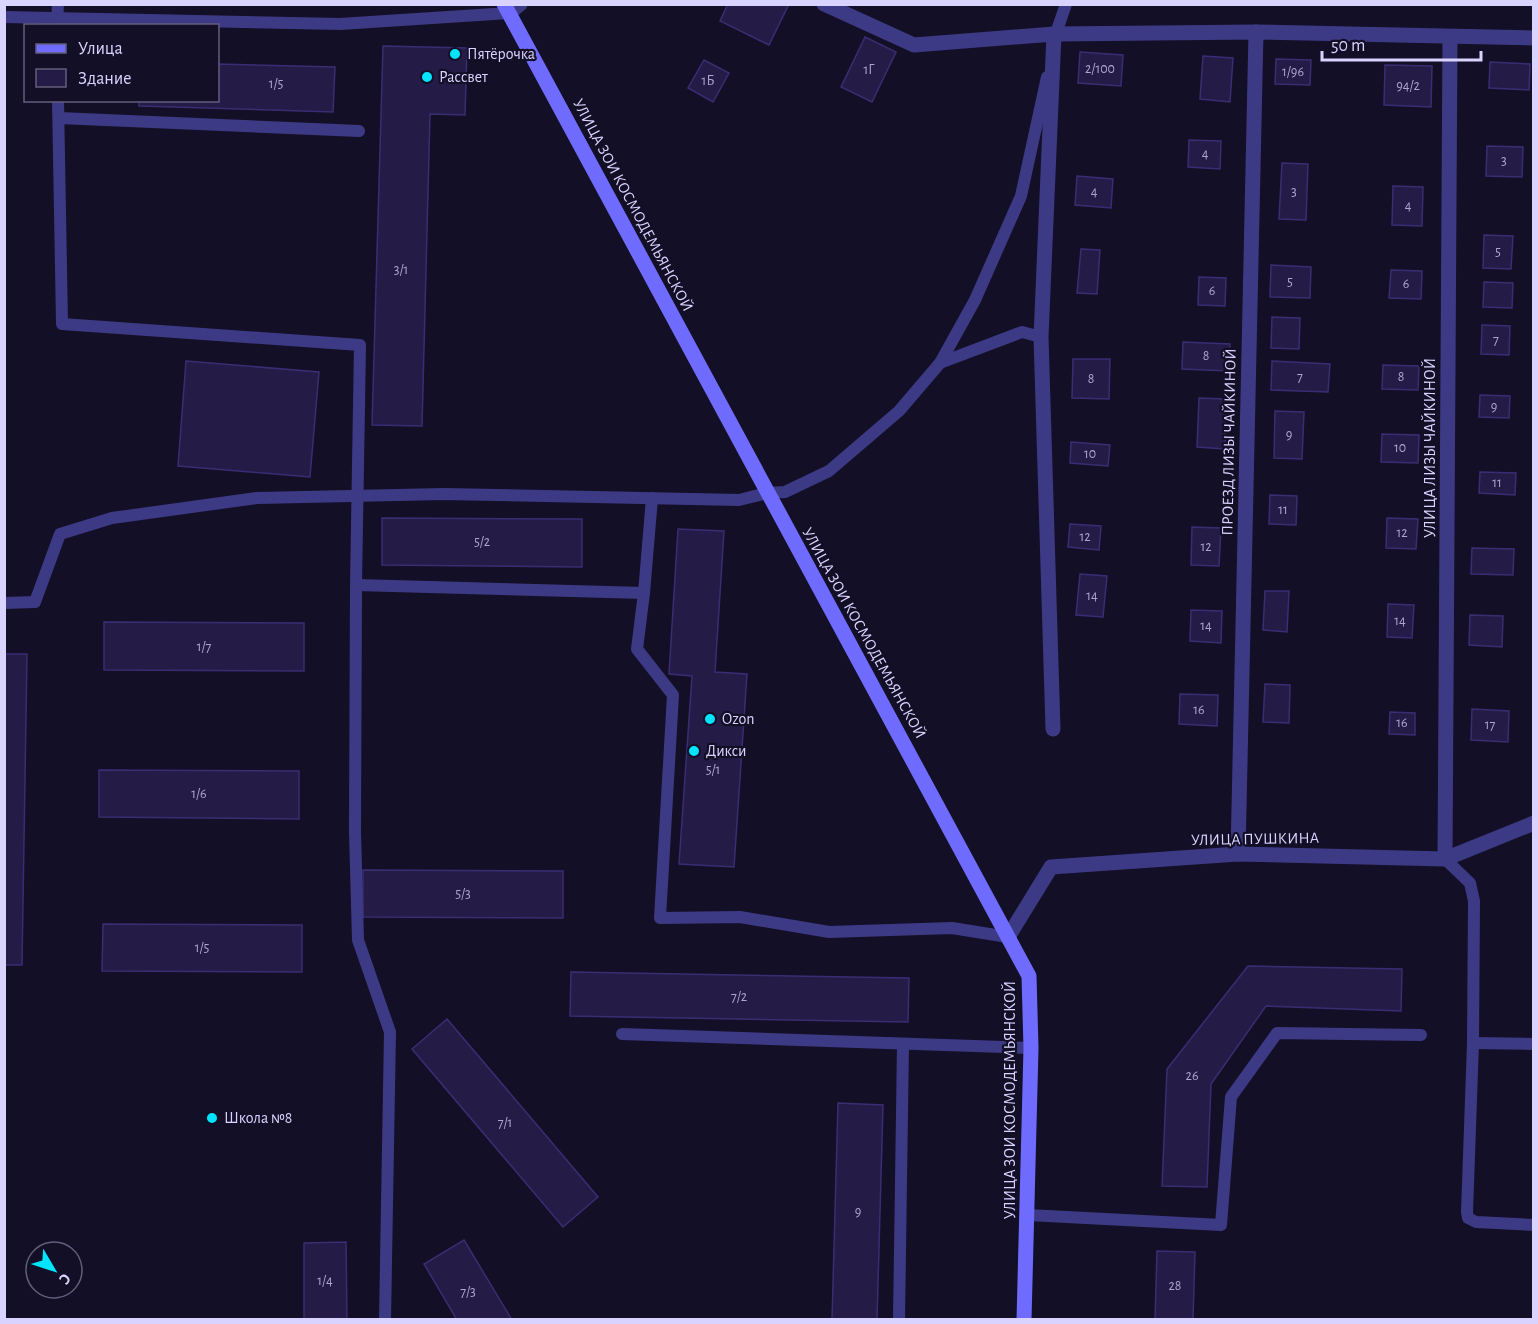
<svg xmlns="http://www.w3.org/2000/svg" width="1538" height="1324" font-family="'Alegreya Sans',sans-serif">
  <rect width="100%" height="100%" fill="#130f26"/>
  <g fill="#241b47" stroke="#3b2d73" stroke-width="1.5">
    <path d="M 728,4 L 789,4 L 769,45 L 720,21 Z"/>
    <path d="M 865,37 L 896,52 L 872,102 L 841,87 Z"/>
    <path d="M 383,46 L 467,48 L 465,115 L 430,114 L 422,426 L 372,425 Z"/>
    <path d="M 1080,52 L 1123,55 L 1121,86 L 1078,83 Z"/>
    <path d="M 1203,56 L 1233,58 L 1230,102 L 1200,99 Z"/>
    <path d="M 1276,59 L 1311,60 L 1310,85 L 1275,84 Z"/>
    <path d="M 704,60 L 729,73 L 713,102 L 688,88 Z"/>
    <path d="M 1490,62 L 1530,64 L 1529,90 L 1489,88 Z"/>
    <path d="M 218,64 L 335,67 L 333,112 L 139,106 L 139,100 L 218,100 Z"/>
    <path d="M 1385,65 L 1432,66 L 1431,107 L 1384,105 Z"/>
    <path d="M 1189,140 L 1221,141 L 1220,169 L 1188,167 Z"/>
    <path d="M 1487,146 L 1523,147 L 1522,177 L 1486,176 Z"/>
    <path d="M 1282,163 L 1308,164 L 1306,220 L 1279,219 Z"/>
    <path d="M 1077,176 L 1113,179 L 1111,208 L 1075,205 Z"/>
    <path d="M 1393,186 L 1423,187 L 1422,226 L 1392,225 Z"/>
    <path d="M 1484,235 L 1513,236 L 1511,269 L 1483,268 Z"/>
    <path d="M 1081,249 L 1100,250 L 1097,294 L 1077,293 Z"/>
    <path d="M 1271,265 L 1311,267 L 1310,298 L 1270,297 Z"/>
    <path d="M 1391,270 L 1422,271 L 1421,299 L 1389,298 Z"/>
    <path d="M 1199,277 L 1226,278 L 1225,306 L 1198,305 Z"/>
    <path d="M 1484,282 L 1513,283 L 1512,308 L 1483,307 Z"/>
    <path d="M 1272,317 L 1300,318 L 1299,349 L 1271,348 Z"/>
    <path d="M 1482,325 L 1510,326 L 1509,355 L 1481,354 Z"/>
    <path d="M 1183,342 L 1230,344 L 1229,371 L 1182,369 Z"/>
    <path d="M 1073,359 L 1110,359 L 1109,399 L 1072,398 Z"/>
    <path d="M 186,361 L 319,372 L 310,477 L 178,466 Z"/>
    <path d="M 1272,361 L 1330,364 L 1328,392 L 1271,390 Z"/>
    <path d="M 1383,365 L 1419,366 L 1418,390 L 1382,389 Z"/>
    <path d="M 1480,395 L 1510,396 L 1509,418 L 1479,417 Z"/>
    <path d="M 1199,398 L 1226,399 L 1225,449 L 1197,447 Z"/>
    <path d="M 1275,411 L 1304,412 L 1302,459 L 1274,458 Z"/>
    <path d="M 1382,434 L 1419,435 L 1418,463 L 1381,462 Z"/>
    <path d="M 1071,442 L 1110,445 L 1108,466 L 1070,463 Z"/>
    <path d="M 1480,472 L 1516,473 L 1515,495 L 1479,493 Z"/>
    <path d="M 1270,495 L 1297,496 L 1296,525 L 1269,524 Z"/>
    <path d="M 382,518 L 582,519 L 582,567 L 382,565 Z"/>
    <path d="M 1387,518 L 1418,519 L 1416,549 L 1386,548 Z"/>
    <path d="M 1070,524 L 1101,526 L 1099,550 L 1068,547 Z"/>
    <path d="M 1192,527 L 1221,528 L 1219,566 L 1191,565 Z"/>
    <path d="M 678,529 L 724,531 L 715,672 L 747,674 L 734,867 L 679,864 L 692,676 L 669,674 Z"/>
    <path d="M 1472,548 L 1514,549 L 1513,575 L 1471,574 Z"/>
    <path d="M 1080,574 L 1107,576 L 1103,617 L 1076,615 Z"/>
    <path d="M 1265,591 L 1289,591 L 1287,632 L 1263,630 Z"/>
    <path d="M 1388,604 L 1414,605 L 1412,638 L 1387,637 Z"/>
    <path d="M 1191,610 L 1222,611 L 1221,643 L 1190,641 Z"/>
    <path d="M 1470,615 L 1503,616 L 1502,647 L 1469,645 Z"/>
    <path d="M 104,622 L 304,623 L 304,671 L 104,670 Z"/>
    <path d="M 4,654 L 27,654 L 22,965 L 4,965 Z"/>
    <path d="M 1265,684 L 1290,685 L 1289,723 L 1263,722 Z"/>
    <path d="M 1180,694 L 1218,695 L 1217,726 L 1179,724 Z"/>
    <path d="M 1472,709 L 1509,711 L 1508,742 L 1471,740 Z"/>
    <path d="M 1390,712 L 1415,713 L 1415,735 L 1389,734 Z"/>
    <path d="M 99,770 L 299,771 L 299,819 L 99,817 Z"/>
    <path d="M 363,870 L 563,871 L 563,918 L 363,917 Z"/>
    <path d="M 103,924 L 302,925 L 302,972 L 102,971 Z"/>
    <path d="M 1248,966 L 1402,969 L 1401,1011 L 1266,1006 L 1211,1084 L 1207,1187 L 1162,1186 L 1167,1069 Z"/>
    <path d="M 571,972 L 909,978 L 908,1022 L 570,1016 Z"/>
    <path d="M 447,1019 L 598,1197 L 563,1227 L 412,1049 Z"/>
    <path d="M 838,1103 L 883,1105 L 877,1320 L 832,1320 Z"/>
    <path d="M 464,1240 L 512,1320 L 457,1320 L 424,1264 Z"/>
    <path d="M 346,1242 L 347,1320 L 304,1320 L 304,1243 Z"/>
    <path d="M 1157,1251 L 1195,1252 L 1193,1320 L 1155,1320 Z"/>
  </g>
  <g fill="none" stroke-linecap="round" stroke-linejoin="round">
    <g stroke="#3d3a85" stroke-width="12">
      <path d="M 4,17 L 340,24 L 509,13"/>
      <path d="M 57,24 L 58,4"/>
      <path d="M 1053,42 L 1066,4"/>
      <path d="M 58,100 L 62,324 L 360,345 L 356,585 L 355,832 L 358,940 L 390,1032 L 385,1320"/>
      <path d="M 59,118 L 359,131"/>
      <path d="M 940,363 L 975,300 L 1021,196 L 1047,77"/>
      <path d="M 652,498 L 644,593 L 637,649 L 673,695 L 660,918 L 740,917 L 829,932 L 952,928 L 1008,937"/>
      <path d="M 356,585 L 644,593"/>
      <path d="M 4,603 L 35,602 L 60,534 L 112,518 L 257,498 L 444,494 L 739,500 L 767,493 L 785,492 L 829,471 L 899,411 L 940,363 L 1022,332 L 1041,337"/>
      <path d="M 1445,859 L 1470,883 L 1474,901 L 1473,1043 L 1467,1212 L 1468,1218 L 1476,1222 L 1534,1225"/>
      <path d="M 622,1034 L 1031,1048"/>
      <path d="M 1473,1043 L 1534,1044"/>
      <path d="M 1028,1215 L 1221,1225 L 1231,1097 L 1277,1033 L 1421,1035"/>
      <path d="M 899,1320 L 903,1044"/>
    </g>
    <g stroke="#3d3a85" stroke-width="15">
      <path d="M 824,4 L 914,45 L 1054,34 L 1256,32 L 1534,38"/>
      <path d="M 509,13 L 520,4"/>
      <path d="M 1053,729 L 1041,337 L 1054,34"/>
      <path d="M 1238,854 L 1256,32"/>
      <path d="M 1445,859 L 1450,37"/>
      <path d="M 1008,937 L 1051,867 L 1238,854 L 1445,859 L 1534,823"/>
    </g>
    <path stroke="#6f6bff" stroke-width="15" d="M 504,4 L 1029,976 L 1031,1048 L 1024,1320"/>
  </g>
  <g fill="#00e5ff" stroke="#130f26" stroke-width="2">
    <circle cx="455" cy="54" r="6"/>
    <circle cx="427" cy="77" r="6"/>
    <circle cx="710" cy="719" r="6"/>
    <circle cx="694" cy="751" r="6"/>
    <circle cx="212" cy="1118" r="6"/>
  </g>
  <g text-anchor="middle" dominant-baseline="central" stroke-width="4.5" stroke-linejoin="round" paint-order="stroke">
    <g font-size="14" fill="#aca6d1">
      <text x="1100" y="69">2/100</text>
      <text x="869" y="70">1Г</text>
      <text x="1293" y="72">1/96</text>
      <text x="708" y="81">1Б</text>
      <text x="276" y="84">1/5</text>
      <text x="1408" y="86">94/2</text>
      <text x="1205" y="154">4</text>
      <text x="1504" y="161">3</text>
      <text x="1094" y="192">4</text>
      <text x="1294" y="192">3</text>
      <text x="1408" y="206">4</text>
      <text x="1498" y="252">5</text>
      <text x="401" y="270">3/1</text>
      <text x="1290" y="282">5</text>
      <text x="1406" y="284">6</text>
      <text x="1212" y="291">6</text>
      <text x="1496" y="340">7</text>
      <text x="1206" y="356">8</text>
      <text x="1300" y="377">7</text>
      <text x="1401" y="377">8</text>
      <text x="1091" y="379">8</text>
      <text x="1494" y="407">9</text>
      <text x="1289" y="435">9</text>
      <text x="1400" y="448">10</text>
      <text x="1090" y="454">10</text>
      <text x="1497" y="483">11</text>
      <text x="1283" y="510">11</text>
      <text x="1402" y="533">12</text>
      <text x="1085" y="537">12</text>
      <text x="482" y="542">5/2</text>
      <text x="1206" y="547">12</text>
      <text x="1092" y="596">14</text>
      <text x="1400" y="621">14</text>
      <text x="1206" y="626">14</text>
      <text x="204" y="647">1/7</text>
      <text x="1199" y="710">16</text>
      <text x="1402" y="723">16</text>
      <text x="1490" y="725">17</text>
      <text x="713" y="770">5/1</text>
      <text x="199" y="794">1/6</text>
      <text x="463" y="894">5/3</text>
      <text x="202" y="948">1/5</text>
      <text x="739" y="997">7/2</text>
      <text x="1192" y="1076">26</text>
      <text x="505" y="1123">7/1</text>
      <text x="858" y="1212">9</text>
      <text x="325" y="1281">1/4</text>
      <text x="1175" y="1286">28</text>
      <text x="468" y="1292">7/3</text>
    </g>
    <g font-size="16" fill="#d9d4ff" stroke="#130f26" text-anchor="start">
      <text x="467" y="54">Пятёрочка</text>
      <text x="439" y="77">Рассвет</text>
      <text x="722" y="719">Ozon</text>
      <text x="706" y="751">Дикси</text>
      <text x="224" y="1118">Школа №8</text>
    </g>
    <g font-size="16" fill="#d9d4ff" stroke="#130f26">
      <text transform="translate(633 205) rotate(62)">УЛИЦА ЗОИ КОСМОДЕМЬЯНСКОЙ</text>
      <text transform="translate(1229 442) rotate(-89)">ПРОЕЗД ЛИЗЫ ЧАЙКИНОЙ</text>
      <text transform="translate(1430 448) rotate(-90)">УЛИЦА ЛИЗЫ ЧАЙКИНОЙ</text>
      <text transform="translate(864 633) rotate(61)">УЛИЦА ЗОИ КОСМОДЕМЬЯНСКОЙ</text>
      <text transform="translate(1255 839) rotate(-1)">УЛИЦА ПУШКИНА</text>
      <text transform="translate(1010 1100) rotate(-90)">УЛИЦА ЗОИ КОСМОДЕМЬЯНСКОЙ</text>
    </g>
  </g>
  <rect width="1538" height="1324" fill="none" stroke="#d9d4ff" stroke-width="12"/>
  <rect x="24" y="24" width="195" height="78" fill="#130f26" stroke="#625e7d" stroke-width="1.5"/>
  <rect x="36" y="44" width="30" height="9" fill="#6f6bff" stroke="#625e7d" stroke-width="1.5"/>
  <text x="78" y="54" font-size="18" fill="#d9d4ff">Улица</text>
  <rect x="36" y="69" width="30" height="18" fill="#241b47" stroke="#625e7d" stroke-width="1.5"/>
  <text x="78" y="84" font-size="18" fill="#d9d4ff">Здание</text>
  <g transform="translate(54 1270) rotate(129)"><circle r="28" fill="#130f26" stroke="#625e7d" stroke-width="1.5"/>
  <path d="M0-4.5L10 22L0 15L-10 22Z" fill="#00e5ff"/>
  <text y="-9" font-size="16" font-weight="bold" text-anchor="middle" fill="#d9d4ff">С</text>
  </g>
  <path d="M1322 51v9h159v-9" fill="none" stroke="#d9d4ff" stroke-width="3"/>
  <text x="1331" y="51" font-size="18" fill="#d9d4ff" stroke="#130f26" stroke-width="4.5" paint-order="stroke">50 m</text>
</svg>
